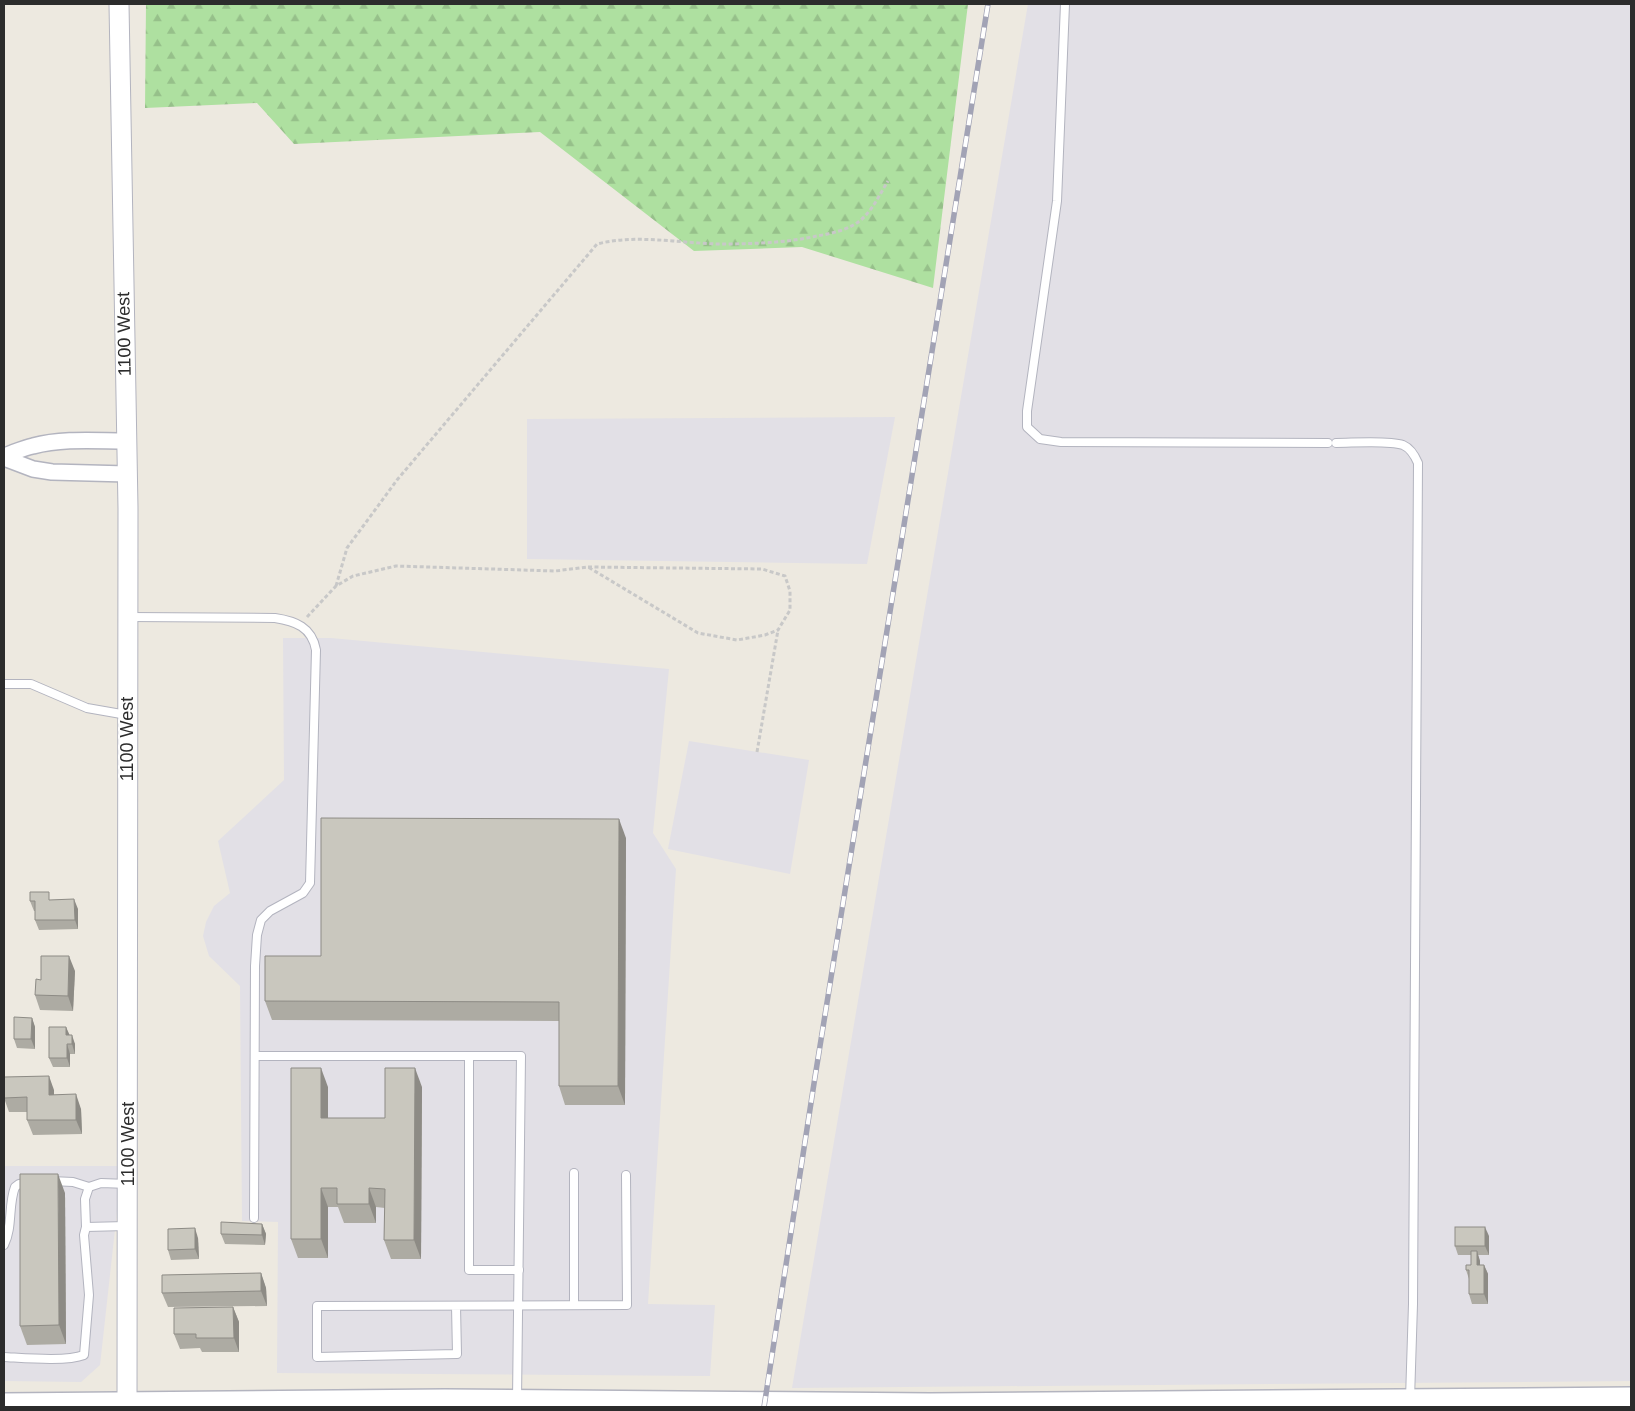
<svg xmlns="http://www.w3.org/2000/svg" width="1635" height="1411" font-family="Helvetica,sans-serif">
  <defs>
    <pattern id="forest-firs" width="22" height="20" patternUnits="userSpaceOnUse" patternTransform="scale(1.25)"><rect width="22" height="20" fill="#aee0a0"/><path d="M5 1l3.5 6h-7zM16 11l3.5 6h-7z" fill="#96c08a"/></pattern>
  </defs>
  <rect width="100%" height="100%" fill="#ede9e0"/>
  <g fill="#e2e0e6">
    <path d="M 1028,4 L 1631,4 L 1631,1381 L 792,1388 Z"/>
    <path d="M 895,417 L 867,564 L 527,559 L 527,419 Z"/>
    <path d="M 283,638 L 331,638 L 669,669 L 653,833 L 676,869 L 648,1304 L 715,1305 L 710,1376 L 277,1373 L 278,1222 L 242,1221 L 240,986 L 209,956 L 203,936 L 206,922 L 214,906 L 230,893 L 218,841 L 284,780 Z"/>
    <path d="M 689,741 L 809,760 L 790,874 L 668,849 Z"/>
    <path d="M 4,1166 L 122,1166 L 100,1365 L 81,1382 L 4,1381 Z"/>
  </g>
  <path fill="url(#forest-firs)" d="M 146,4 L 968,4 L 933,288 L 802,247 L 694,251 L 540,132 L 294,144 L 257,103 L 145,108 Z"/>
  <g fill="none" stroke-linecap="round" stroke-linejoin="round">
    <defs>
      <g id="service">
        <path d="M 1065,4 L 1057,201 L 1027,411 L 1027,427 L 1040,439 L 1061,442 L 1328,443"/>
        <path d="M 1336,443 C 1353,443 1388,440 1403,445 C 1410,448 1415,456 1418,463 L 1413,1304 L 1410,1399"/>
        <path d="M 128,617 L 275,618 C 295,621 312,627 316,650 L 310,883 L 303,893 L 270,911 L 261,920 L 257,935 L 255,966 L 254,1218"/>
        <path d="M 4,684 L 31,684 L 87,708 L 127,715"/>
        <path d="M 255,1056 L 521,1056 L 517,1400"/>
        <path d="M 469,1056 L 469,1270 L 519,1270"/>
        <path d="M 574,1173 L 574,1305"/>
        <path d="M 51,1181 L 73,1182 L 89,1187"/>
        <path d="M 86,1227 L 85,1199 L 89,1187 L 101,1183 L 128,1184"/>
        <path d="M 4,1245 C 13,1227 8,1205 15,1187 L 19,1184 L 30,1181"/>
        <path d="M 456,1306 L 457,1354 L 317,1357 L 317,1306 L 627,1305 L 626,1175"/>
        <path d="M 4,1357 C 24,1358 66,1362 84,1355 L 89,1295 L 84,1235 L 86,1227 L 126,1226"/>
      </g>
      <g id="minor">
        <path d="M 4,456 C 13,453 23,448 33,446 C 63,438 96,441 126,441"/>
        <path d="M 4,458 L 33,469 L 52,472 L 127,474"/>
      </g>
      <path id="tertiary" d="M 119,4 L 128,508 L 127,1407"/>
      <path id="secondary" d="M 4,1404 L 445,1400 L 930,1404 L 1631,1398"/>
    </defs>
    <use href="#service" stroke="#b3b4bf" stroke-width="10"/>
    <use href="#minor" stroke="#b3b4bf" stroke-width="18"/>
    <use href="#tertiary" stroke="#b3b4bf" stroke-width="21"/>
    <use href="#secondary" stroke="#b3b4bf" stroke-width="24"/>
    <g stroke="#c8c8c8" stroke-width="3" stroke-dasharray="4 2.5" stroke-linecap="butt">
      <path d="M 588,567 L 762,569 L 785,576 L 790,591 L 790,610 L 778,630 L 765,635 L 737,640 L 698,633 Z"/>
      <path d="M 336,586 L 347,548 L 397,480 L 597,244 C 636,234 678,243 718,244 C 751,244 785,243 817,236 C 834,233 853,229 865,216 C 874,207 881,192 888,181"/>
      <path d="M 307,617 L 336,586 L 353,576 L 396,566 L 555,571 L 588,567"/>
      <path d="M 757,752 L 778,630"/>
    </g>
    <use href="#service" stroke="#fff" stroke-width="8"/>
    <use href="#minor" stroke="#fff" stroke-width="15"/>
    <use href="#tertiary" stroke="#fff" stroke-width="19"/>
    <use href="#secondary" stroke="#fff" stroke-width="21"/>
    <defs>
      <path id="rail" d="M 764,1407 L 815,1077 L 988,4"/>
    </defs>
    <use href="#rail" stroke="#a2a3b5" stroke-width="5.5"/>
    <use href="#rail" stroke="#fff" stroke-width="4" stroke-dasharray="11" stroke-linecap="butt"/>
  </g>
  <g fill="#adaba3">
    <path d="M 626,838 L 625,1105 L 565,1105 L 559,1086 L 559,1021 L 272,1020 L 265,1001 L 321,956 Z"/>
    <path d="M 52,900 L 78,909 L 78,929 L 39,930 L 35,920 L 35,911 L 34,911 L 30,901 Z"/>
    <path d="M 75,971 L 73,1011 L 40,1010 L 35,995 Z"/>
    <path d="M 32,1018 L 35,1027 L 35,1049 L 17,1048 L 14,1039 Z"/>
    <path d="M 66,1027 L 69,1035 L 75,1044 L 75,1054 L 70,1054 L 70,1067 L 53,1067 L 49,1058 Z"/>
    <path d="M 328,1087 L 328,1118 L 385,1118 L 422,1087 L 421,1259 L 391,1259 L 384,1240 L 385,1208 L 376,1207 L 376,1223 L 344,1223 L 338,1207 L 328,1207 L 328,1258 L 298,1258 L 291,1239 Z"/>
    <path d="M 54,1090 L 54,1095 L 81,1109 L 82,1134 L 33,1135 L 27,1120 L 27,1112 L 9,1112 L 4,1098 Z"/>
    <path d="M 65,1193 L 66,1344 L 27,1345 L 20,1326 Z"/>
    <path d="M 262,1224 L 266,1234 L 265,1245 L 225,1244 L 221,1234 Z"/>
    <path d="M 1489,1236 L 1489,1255 L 1478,1255 L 1480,1261 L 1480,1265 L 1484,1265 L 1488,1274 L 1488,1304 L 1472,1304 L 1469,1294 L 1469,1279 L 1466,1270 L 1471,1265 L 1471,1255 L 1458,1255 L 1455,1246 Z"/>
    <path d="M 198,1238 L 199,1259 L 171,1260 L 168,1250 Z"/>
    <path d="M 261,1273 L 266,1288 L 267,1306 L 168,1307 L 162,1293 Z"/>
    <path d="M 233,1307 L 239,1322 L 239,1352 L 202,1352 L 200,1348 L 180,1349 L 174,1334 Z"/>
  </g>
  <g fill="#8d8b85">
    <path d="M 619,819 L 626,838 L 625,1105 L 618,1086 Z"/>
    <path d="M 74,899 L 78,909 L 78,929 L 75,920 Z"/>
    <path d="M 69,956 L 75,971 L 73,1011 L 68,996 Z"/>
    <path d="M 32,1018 L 35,1027 L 35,1049 L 31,1039 Z"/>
    <path d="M 66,1027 L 70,1036 L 66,1035 Z"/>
    <path d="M 72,1035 L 75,1044 L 75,1054 L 72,1044 Z"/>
    <path d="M 67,1044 L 70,1054 L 70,1067 L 67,1058 Z"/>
    <path d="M 321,1068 L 328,1087 L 328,1137 L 321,1118 Z"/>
    <path d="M 415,1068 L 422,1087 L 421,1259 L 414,1240 Z"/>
    <path d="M 49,1076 L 54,1090 L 54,1109 L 49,1095 Z"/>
    <path d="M 76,1094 L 81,1109 L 82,1134 L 76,1120 Z"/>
    <path d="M 58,1174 L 65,1193 L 66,1344 L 59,1325 Z"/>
    <path d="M 321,1188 L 328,1207 L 328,1258 L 321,1239 Z"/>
    <path d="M 369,1188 L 376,1207 L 376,1223 L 369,1204 Z"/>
    <path d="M 262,1224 L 266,1234 L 265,1245 L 262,1235 Z"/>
    <path d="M 1485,1227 L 1489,1236 L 1489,1255 L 1485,1246 Z"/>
    <path d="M 195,1228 L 198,1238 L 199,1259 L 195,1249 Z"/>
    <path d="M 1477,1251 L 1480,1261 L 1480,1274 L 1477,1265 Z"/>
    <path d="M 1484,1265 L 1488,1274 L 1488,1304 L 1484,1294 Z"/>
    <path d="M 261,1273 L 266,1288 L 267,1306 L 261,1291 Z"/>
    <path d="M 233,1307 L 239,1322 L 239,1352 L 234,1338 Z"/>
  </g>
  <g fill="#c9c7be" stroke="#8d8b85">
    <path d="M 321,818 L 619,819 L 618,1086 L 559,1086 L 559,1002 L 265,1001 L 265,956 L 321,956 Z"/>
    <path d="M 30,892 L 49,892 L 49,900 L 74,899 L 75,920 L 35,920 L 35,901 L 30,901 Z"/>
    <path d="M 41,956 L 69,956 L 68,996 L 35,995 L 36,979 L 41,980 Z"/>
    <path d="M 14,1017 L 32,1018 L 31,1039 L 14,1039 Z"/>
    <path d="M 49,1027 L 66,1027 L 66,1035 L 72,1035 L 72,1044 L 67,1044 L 67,1058 L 49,1058 Z"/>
    <path d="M 291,1068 L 321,1068 L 321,1118 L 385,1118 L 385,1068 L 415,1068 L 414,1240 L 384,1240 L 385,1189 L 369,1188 L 369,1204 L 337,1204 L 337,1188 L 321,1188 L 321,1239 L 291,1239 Z"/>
    <path d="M 49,1076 L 49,1095 L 76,1094 L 76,1120 L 27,1120 L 27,1097 L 4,1098 L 4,1077 Z"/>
    <path d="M 20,1174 L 58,1174 L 59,1325 L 20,1326 Z"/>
    <path d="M 221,1222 L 262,1224 L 262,1235 L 221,1234 Z"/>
    <rect x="1455" y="1227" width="30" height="19"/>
    <path d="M 195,1228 L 195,1249 L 168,1250 L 168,1229 Z"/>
    <path d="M 1471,1251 L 1477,1251 L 1477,1265 L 1484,1265 L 1484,1294 L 1469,1294 L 1469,1270 L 1466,1270 L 1466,1265 L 1471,1265 Z"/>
    <path d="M 261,1273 L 261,1291 L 162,1293 L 162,1275 Z"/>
    <path d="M 233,1307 L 234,1338 L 196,1338 L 196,1334 L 174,1334 L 174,1308 Z"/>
  </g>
  <g text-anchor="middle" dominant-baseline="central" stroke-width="4" stroke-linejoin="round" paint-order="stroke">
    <g font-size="18" fill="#2c2c2c" stroke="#fff">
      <text transform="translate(124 334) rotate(-91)">1100 West</text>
      <text transform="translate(127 739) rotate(-90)">1100 West</text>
      <text transform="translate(128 1144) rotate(-90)">1100 West</text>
    </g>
  </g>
  <rect width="1635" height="1411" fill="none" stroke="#2c2c2c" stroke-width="10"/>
</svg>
